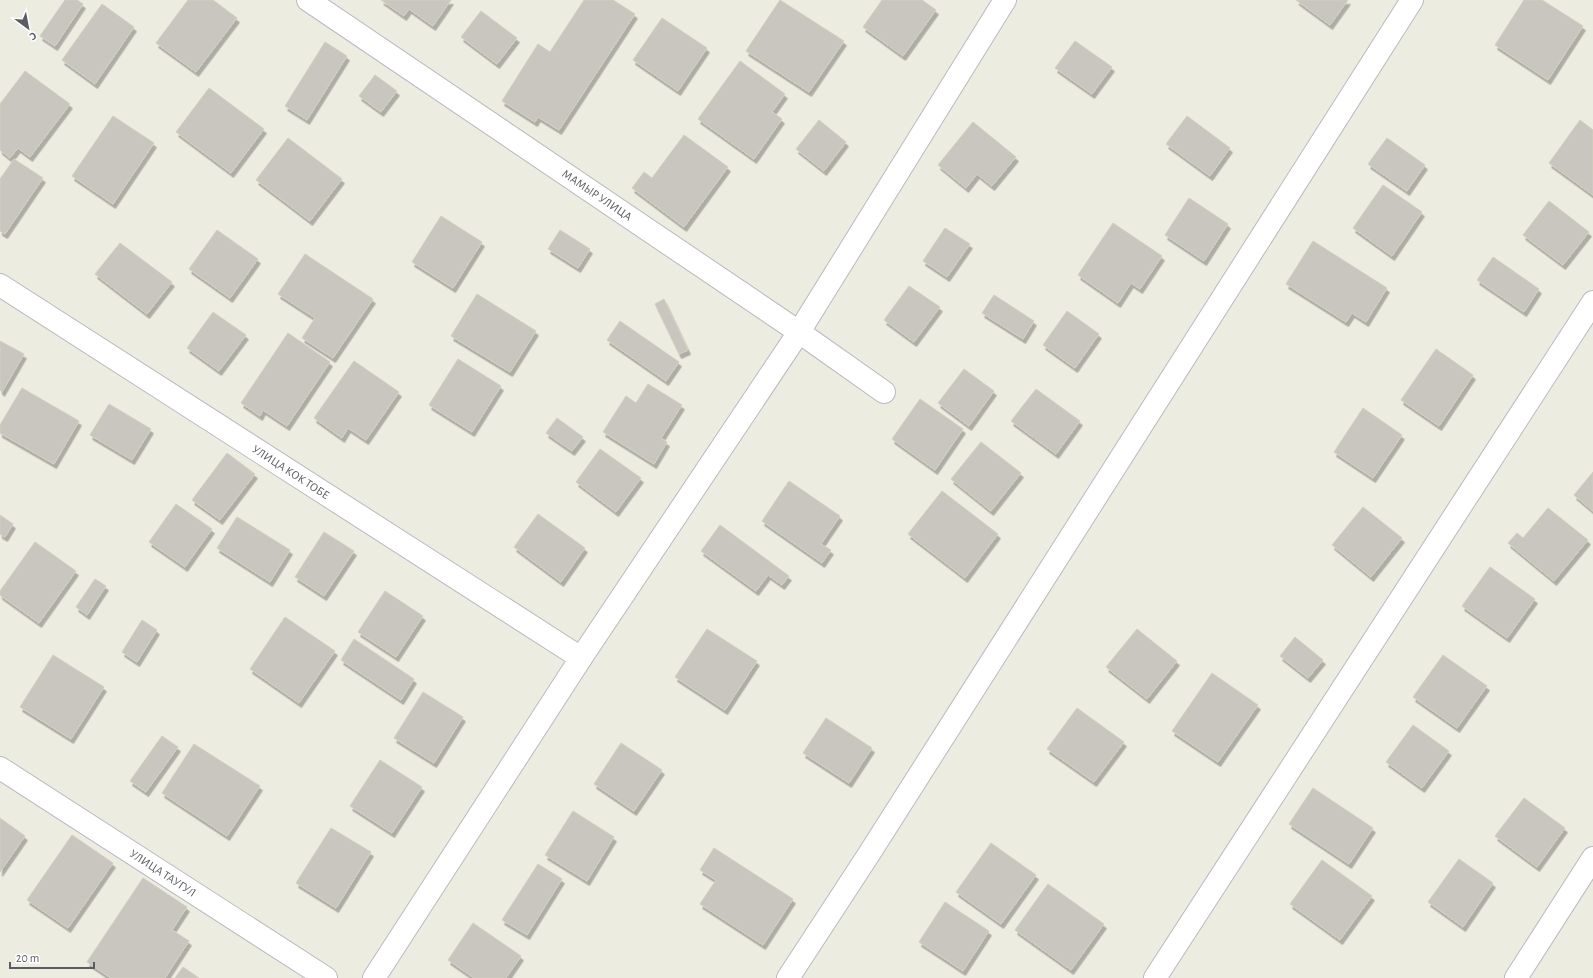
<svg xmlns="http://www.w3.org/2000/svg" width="1593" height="978" font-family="'Alegreya Sans',sans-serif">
  <defs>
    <filter id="shadow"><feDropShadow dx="2.5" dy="4.5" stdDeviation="0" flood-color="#0004"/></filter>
  </defs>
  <rect width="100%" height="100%" fill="#edece1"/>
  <g fill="#c8c6be" stroke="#d2cebf" filter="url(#shadow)">
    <path d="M 65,0 L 77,0 L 83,4 L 55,46 L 40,36 Z"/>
    <path d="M 188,0 L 213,0 L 237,18 L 196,72 L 156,43 Z"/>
    <path d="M 381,0 L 451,0 L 433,26 L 409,9 L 404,16 Z"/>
    <path d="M 584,0 L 613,0 L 635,14 L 559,130 L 538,117 L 535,122 L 502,101 L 538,44 L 550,52 Z"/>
    <path d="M 780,0 L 844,41 L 809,92 L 746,51 Z"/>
    <path d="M 882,0 L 922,0 L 936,10 L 903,56 L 863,27 Z"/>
    <path d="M 1296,0 L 1348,0 L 1330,25 Z"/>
    <path d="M 1524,0 L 1542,0 L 1583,26 L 1548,80 L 1495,45 Z"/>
    <path d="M 102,4 L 134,27 L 95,84 L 62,60 Z"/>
    <path d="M 481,11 L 517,38 L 497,64 L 461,37 Z"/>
    <path d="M 662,18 L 707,48 L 678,91 L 633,60 Z"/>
    <path d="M 1075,41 L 1112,67 L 1092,94 L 1055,68 Z"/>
    <path d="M 325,42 L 347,56 L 307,120 L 285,106 Z"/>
    <path d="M 740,61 L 785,94 L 772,112 L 782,119 L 754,159 L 698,119 Z"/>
    <path d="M 25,71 L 70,104 L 30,157 L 18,148 L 10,158 L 0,150 L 0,104 Z"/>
    <path d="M 375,75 L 397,91 L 381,112 L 359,96 Z"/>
    <path d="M 209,88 L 264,129 L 231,173 L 176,132 Z"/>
    <path d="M 113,116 L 154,143 L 113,204 L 72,176 Z"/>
    <path d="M 1187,116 L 1230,148 L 1210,176 L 1166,144 Z"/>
    <path d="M 819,120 L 846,142 L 824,171 L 796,149 Z"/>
    <path d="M 1580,120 L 1593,130 L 1593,195 L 1549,163 Z"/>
    <path d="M 973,122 L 1016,157 L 992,186 L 977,174 L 966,188 L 938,165 Z"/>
    <path d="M 684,135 L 728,167 L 684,227 L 632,188 L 644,172 L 652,178 Z"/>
    <path d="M 288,138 L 342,179 L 310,221 L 256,180 Z"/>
    <path d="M 1387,138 L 1425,165 L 1407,191 L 1368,164 Z"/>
    <path d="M 14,159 L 43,178 L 5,234 L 0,231 L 0,179 Z"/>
    <path d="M 1383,185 L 1422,212 L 1392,256 L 1353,228 Z"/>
    <path d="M 1189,198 L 1228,224 L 1204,261 L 1165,235 Z"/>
    <path d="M 1549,201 L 1589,232 L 1563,265 L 1523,235 Z"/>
    <path d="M 441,216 L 482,242 L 453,288 L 412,262 Z"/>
    <path d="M 1113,223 L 1162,256 L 1140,289 L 1131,283 L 1118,303 L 1078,275 Z"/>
    <path d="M 945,228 L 970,244 L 947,277 L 923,261 Z"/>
    <path d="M 217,230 L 258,259 L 230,298 L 189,269 Z"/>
    <path d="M 560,230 L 590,249 L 578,268 L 548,249 Z"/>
    <path d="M 1313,241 L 1387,288 L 1366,322 L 1352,313 L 1346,322 L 1286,284 Z"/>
    <path d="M 120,243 L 172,282 L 147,314 L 95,274 Z"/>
    <path d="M 305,254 L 373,299 L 333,358 L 302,338 L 315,318 L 278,294 Z"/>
    <path d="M 1493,257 L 1539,289 L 1524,312 L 1477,280 Z"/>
    <path d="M 909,286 L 940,307 L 914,342 L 884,320 Z"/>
    <path d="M 477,294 L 536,331 L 510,372 L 451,336 Z"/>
    <path d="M 994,295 L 1034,321 L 1023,339 L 982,313 Z"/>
    <path d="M 664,299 L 688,350 L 679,354 L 655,304 Z"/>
    <path d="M 1067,311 L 1099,334 L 1075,368 L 1043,345 Z"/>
    <path d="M 213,312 L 246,335 L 219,371 L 187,348 Z"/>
    <path d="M 620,321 L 679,362 L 666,381 L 607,340 Z"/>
    <path d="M 288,333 L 330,362 L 287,426 L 263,410 L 260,416 L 241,403 Z"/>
    <path d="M 0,341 L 24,354 L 2,392 L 0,390 Z"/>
    <path d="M 1436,349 L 1473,375 L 1439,426 L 1401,400 Z"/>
    <path d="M 458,359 L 501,386 L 472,432 L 429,405 Z"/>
    <path d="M 354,361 L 399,392 L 366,440 L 348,428 L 342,438 L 314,418 Z"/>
    <path d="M 964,369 L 994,391 L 969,426 L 938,403 Z"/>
    <path d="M 648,384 L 682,405 L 661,438 L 667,442 L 654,464 L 603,432 L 626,396 L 636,403 Z"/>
    <path d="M 22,388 L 79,421 L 54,464 L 0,433 L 0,425 Z"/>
    <path d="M 1036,389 L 1080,421 L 1056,454 L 1011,421 Z"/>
    <path d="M 920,399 L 963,429 L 935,470 L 892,439 Z"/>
    <path d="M 109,404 L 151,429 L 132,460 L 90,435 Z"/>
    <path d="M 1363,408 L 1402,435 L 1373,478 L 1334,452 Z"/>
    <path d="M 557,418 L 583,437 L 572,451 L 546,433 Z"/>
    <path d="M 981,442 L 1021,473 L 991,511 L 951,479 Z"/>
    <path d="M 600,449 L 641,478 L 616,512 L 576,482 Z"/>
    <path d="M 227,453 L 255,474 L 220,520 L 192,500 Z"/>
    <path d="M 1593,472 L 1593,511 L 1574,495 Z"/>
    <path d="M 789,481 L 840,516 L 821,544 L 831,550 L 822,563 L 762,521 Z"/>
    <path d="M 942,491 L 998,534 L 965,578 L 908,534 Z"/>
    <path d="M 176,504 L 212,529 L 185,567 L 149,542 Z"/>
    <path d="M 1363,507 L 1402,538 L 1371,577 L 1332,545 Z"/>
    <path d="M 1548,508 L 1588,540 L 1554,581 L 1508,543 L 1517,533 L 1523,538 Z"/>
    <path d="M 538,514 L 585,548 L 561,582 L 514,547 Z"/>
    <path d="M 0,515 L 13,524 L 5,537 L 0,534 Z"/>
    <path d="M 237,517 L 290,550 L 270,582 L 217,548 Z"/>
    <path d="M 720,525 L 789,576 L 782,585 L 768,575 L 756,591 L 701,551 Z"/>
    <path d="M 324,532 L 354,551 L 324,596 L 295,577 Z"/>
    <path d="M 35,542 L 76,571 L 39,623 L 0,595 L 0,591 Z"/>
    <path d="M 1490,567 L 1535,599 L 1507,638 L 1462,606 Z"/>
    <path d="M 95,579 L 106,586 L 87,615 L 76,607 Z"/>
    <path d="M 385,591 L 423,616 L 396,657 L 358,632 Z"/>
    <path d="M 285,617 L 335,651 L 299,703 L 250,669 Z"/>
    <path d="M 142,620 L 157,630 L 137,662 L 122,652 Z"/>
    <path d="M 707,629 L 757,661 L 725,710 L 675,677 Z"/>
    <path d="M 1137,629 L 1177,661 L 1147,699 L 1106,667 Z"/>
    <path d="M 1295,637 L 1323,660 L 1308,678 L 1280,656 Z"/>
    <path d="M 354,639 L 414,679 L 401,700 L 341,660 Z"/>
    <path d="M 53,655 L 104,687 L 71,739 L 20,707 Z"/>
    <path d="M 1443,655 L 1487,686 L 1457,728 L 1413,697 Z"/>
    <path d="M 1212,673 L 1258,705 L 1218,762 L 1172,731 Z"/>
    <path d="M 423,692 L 463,717 L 434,763 L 394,738 Z"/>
    <path d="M 1077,708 L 1124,742 L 1094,782 L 1047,749 Z"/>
    <path d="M 826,718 L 872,748 L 849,783 L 803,753 Z"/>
    <path d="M 1413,725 L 1449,751 L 1422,788 L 1386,762 Z"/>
    <path d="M 162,736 L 178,747 L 146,792 L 130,781 Z"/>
    <path d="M 621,743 L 662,770 L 634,811 L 594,784 Z"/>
    <path d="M 194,744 L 260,786 L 227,836 L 162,793 Z"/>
    <path d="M 380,760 L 422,787 L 392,833 L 350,806 Z"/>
    <path d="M 1313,788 L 1373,828 L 1349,864 L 1289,824 Z"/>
    <path d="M 1524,798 L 1565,828 L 1537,867 L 1495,836 Z"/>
    <path d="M 573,811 L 614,837 L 587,881 L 545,855 Z"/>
    <path d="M 0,818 L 25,836 L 0,872 Z"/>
    <path d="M 331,828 L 371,852 L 336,908 L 296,883 Z"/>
    <path d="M 72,835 L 113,863 L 68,928 L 27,900 Z"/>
    <path d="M 991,843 L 1036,875 L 1001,924 L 956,892 Z"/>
    <path d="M 714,848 L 793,899 L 763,945 L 700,904 L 716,880 L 700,870 Z"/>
    <path d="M 1459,859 L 1493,883 L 1463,927 L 1428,902 Z"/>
    <path d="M 1322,860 L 1372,896 L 1340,940 L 1290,904 Z"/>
    <path d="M 538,864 L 562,879 L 527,935 L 502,920 Z"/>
    <path d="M 143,878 L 187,907 L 172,930 L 189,941 L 165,978 L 111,978 L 87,962 Z"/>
    <path d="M 1048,884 L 1104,924 L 1071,970 L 1015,930 Z"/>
    <path d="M 945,902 L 989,931 L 963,971 L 919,942 Z"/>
    <path d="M 473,923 L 521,956 L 506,978 L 474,978 L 448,960 Z"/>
    <path d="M 183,967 L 199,978 L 175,978 Z"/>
  </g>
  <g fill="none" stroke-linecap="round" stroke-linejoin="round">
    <defs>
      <g id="minor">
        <path d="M 308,0 L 799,332 L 884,392"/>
        <path d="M 0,285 L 581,658"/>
        <path d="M 0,768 L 326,978"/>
        <path d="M 374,978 L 581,658 L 799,332 L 1005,0"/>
        <path d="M 788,978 L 869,854 L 1412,0"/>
        <path d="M 1155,978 L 1593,302"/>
        <path d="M 1516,978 L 1593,858"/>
      </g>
    </defs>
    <use href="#minor" stroke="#b9bac0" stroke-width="24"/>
    <use href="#minor" stroke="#fff" stroke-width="22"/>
  </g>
  <g text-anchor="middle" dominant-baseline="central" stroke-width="3.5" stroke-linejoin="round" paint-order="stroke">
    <g font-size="12" fill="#595c62" stroke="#fff">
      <text transform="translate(597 195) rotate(34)">МАМЫР УЛИЦА</text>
      <text transform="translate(291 472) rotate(33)">УЛИЦА КОК ТОБЕ</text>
      <text transform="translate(163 873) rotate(33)">УЛИЦА ТАУГУЛ</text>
    </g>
  </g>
  <g transform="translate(28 28) rotate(148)" stroke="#ffffff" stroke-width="3" paint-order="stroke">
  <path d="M0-3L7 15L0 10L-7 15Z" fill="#595c62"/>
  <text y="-6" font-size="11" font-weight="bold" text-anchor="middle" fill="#595c62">С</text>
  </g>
  <path d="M10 962v6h84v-6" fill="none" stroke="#595c62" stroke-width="2"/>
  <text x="16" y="962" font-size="12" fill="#595c62" stroke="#ffffff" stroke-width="3" paint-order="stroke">20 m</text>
</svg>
